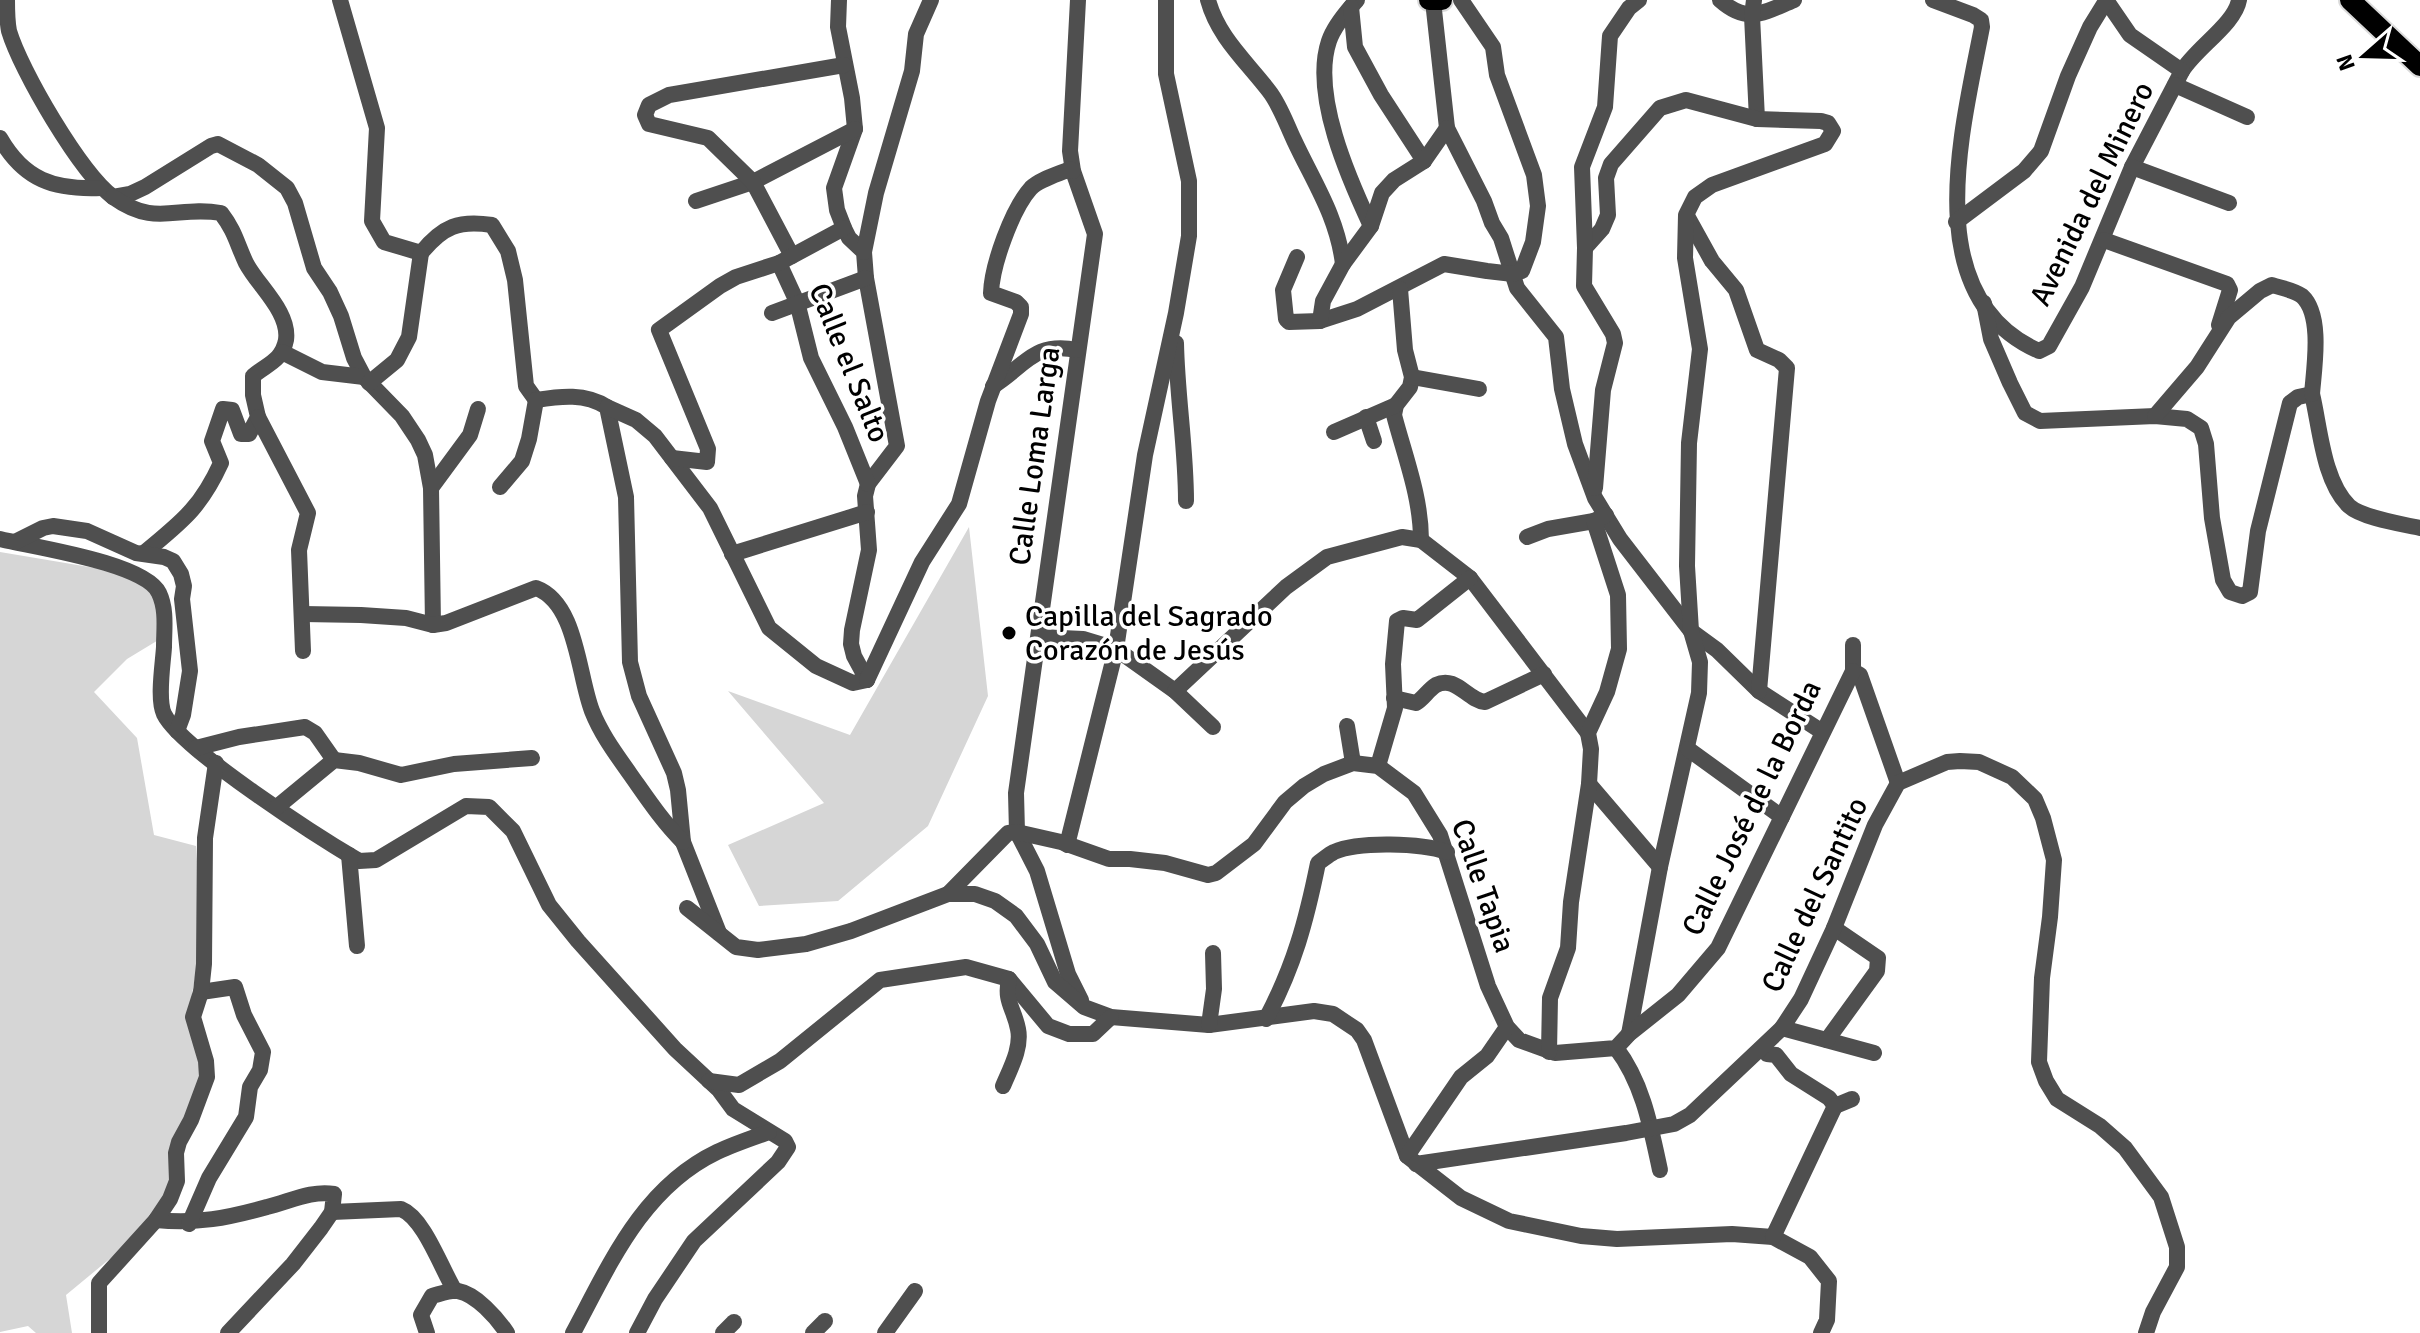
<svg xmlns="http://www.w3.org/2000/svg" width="2420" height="1333" font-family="Signika,sans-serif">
  <rect width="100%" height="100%" fill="#fff"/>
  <g fill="#d6d6d6">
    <path d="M 969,527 L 988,696 L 928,826 L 838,901 L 759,906 L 728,845 L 824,803 L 728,691 L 850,735 Z"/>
    <path d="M 0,552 L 125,573 L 156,594 L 160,639 L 127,659 L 94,692 L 137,738 L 154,835 L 196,846 L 202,938 L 192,994 L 190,1018 L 203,1082 L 167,1196 L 118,1252 L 66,1295 L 72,1333 L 36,1333 L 28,1326 L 0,1332 Z"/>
  </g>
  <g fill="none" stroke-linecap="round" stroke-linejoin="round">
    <defs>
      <g id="primary">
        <path d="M 1429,0 L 1442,0"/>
        <path d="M 2350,0 L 2420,66"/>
      </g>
    </defs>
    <use href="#primary" stroke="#dbdbdb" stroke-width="24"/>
    <g stroke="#4f4f4f" stroke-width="16">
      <path d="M 7,0 C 7,10 7,21 9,31 C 21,71 80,172 113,197 L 130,194 L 145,187 L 211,146 L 218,144 L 258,165 L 287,188 L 295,203 L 314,268 L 330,292 L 341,316 L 354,358 L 364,377 L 402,416 L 418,440 L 425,455 L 431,488 L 433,625"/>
      <path d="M 340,0 L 377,128 L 372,221 L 384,242 L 421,253 C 443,226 459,220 492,225 L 508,251 L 515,280 L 526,386 L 536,400"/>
      <path d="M 839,0 L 838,27 L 852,98 L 855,129 L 834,188 L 837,210 L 844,228 L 849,238 L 864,252 L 866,278 L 897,446 L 868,484 L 865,496 L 869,550 L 852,630 L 851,644 L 854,656 L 867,680"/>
      <path d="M 1078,0 L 1070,151 L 1073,171 L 1095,234 L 1016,793 L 1017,832 L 1037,871 L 1068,974 L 1081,1000"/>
      <path d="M 1208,0 C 1218,37 1246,61 1269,91 C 1280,105 1286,123 1294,140 C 1314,183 1337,216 1343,264"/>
      <path d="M 1357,0 C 1346,12 1334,26 1329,41 C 1311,94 1349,179 1371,226"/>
      <path d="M 1720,0 C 1748,25 1765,12 1794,0"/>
      <path d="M 1754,0 L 1752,16 L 1757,119"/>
      <path d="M 1933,0 L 1973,15 L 1981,20 L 1982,27 C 1963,127 1916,297 2039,351 L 2049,346 L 2082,287 L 2132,167 L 2182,71 C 2196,48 2235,24 2239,0"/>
      <path d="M 2106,0 L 2130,35 L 2182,71"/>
      <path d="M 1433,1 L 1447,128 L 1484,201 L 1492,223 L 1501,238 L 1517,288 L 1556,337 L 1562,389 L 1575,444 L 1595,498 L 1620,539 L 1691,631 L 1717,650 L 1759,691 L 1821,731"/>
      <path d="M 1351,7 L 1355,47 L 1381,95 L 1424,161"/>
      <path d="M 2175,85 L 2247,117"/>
      <path d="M 0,138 C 24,180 54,190 101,188"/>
      <path d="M 2132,167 L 2229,203"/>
      <path d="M 113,197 C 156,228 177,205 221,213 C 235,231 237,244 246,263 C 258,286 290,312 286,340 C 282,361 267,364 253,376 L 253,395 L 258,417 L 249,434 L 241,434 L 232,410 L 223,409 L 212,441 L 221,463 C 200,509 181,522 144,553"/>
      <path d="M 696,201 L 753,182 L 855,129"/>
      <path d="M 1687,216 L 1712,261 L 1736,290 L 1757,350 L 1779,360 L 1787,368 L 1759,691"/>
      <path d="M 1956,222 L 2024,171 L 2041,151 L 2068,76 L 2090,27 L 2106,1"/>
      <path d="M 2104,240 L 2227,284 L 2230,290 L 2219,325"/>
      <path d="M 1585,248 L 1602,229 L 1608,215 L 1606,178 L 1611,164 L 1660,108 L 1686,100 L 1757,119 L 1821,121 L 1828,123 L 1833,131 L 1825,144 L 1712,185 L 1695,197 L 1686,215 L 1685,258 L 1700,349 L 1689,443 L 1687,566 L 1691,631 L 1700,662 L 1699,693 L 1660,867 L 1629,1034"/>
      <path d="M 864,252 L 876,193 L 912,71 L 916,34 L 931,0"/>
      <path d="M 792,256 L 753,182 L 708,138 L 649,124 L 645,115 L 649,105 L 669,95 L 844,65"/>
      <path d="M 1297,257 L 1283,290 L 1286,319 L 1289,322 L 1320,321 L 1357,309 L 1444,264 L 1487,271 L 1513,274 L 1522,271 L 1533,242 L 1538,206 L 1534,175 L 1497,75 L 1493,47 L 1461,0"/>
      <path d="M 779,263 L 797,302 L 811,358 L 845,427 L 868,484"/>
      <path d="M 1400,289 L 1405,350 L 1412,377 L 1410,387 L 1396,405 L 1394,415 C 1405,457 1421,497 1421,540"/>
      <path d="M 1984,303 L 1991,339 L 2010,383 L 2025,413 L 2040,421 L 2155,416 L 2187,419 L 2201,428 L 2206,444 L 2212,518 L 2223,580 L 2230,592 L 2242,596 L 2250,592 L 2258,531 L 2290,403 L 2298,397 L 2312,394 C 2320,427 2323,481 2349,506 C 2362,518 2402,524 2420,528"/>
      <path d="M 772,313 L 866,278"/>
      <path d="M 1320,321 L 1323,301 L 1343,264 L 1371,226 L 1382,193 L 1394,180 L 1424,161 L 1447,128"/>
      <path d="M 1176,343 C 1177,396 1186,448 1186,501"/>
      <path d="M 282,352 L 322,372 L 364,377"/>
      <path d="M 1412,377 L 1479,389"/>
      <path d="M 369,383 L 397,360 L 409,337 L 421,253"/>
      <path d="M 993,386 C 1025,366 1034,341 1077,350"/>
      <path d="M 536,400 C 561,396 585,393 607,407 L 626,497 L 630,662 L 639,696 L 674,773 L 678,790 L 683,842 L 719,933"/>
      <path d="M 607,407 L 636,420 L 655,436 L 710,508 L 769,628 L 816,666 L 853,683 L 867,680"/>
      <path d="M 2155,416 L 2197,367 L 2229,317 L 2260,291 L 2272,285 C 2281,288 2294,290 2302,296 C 2323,315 2314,368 2312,394"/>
      <path d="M 258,417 L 308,513 L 299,550 L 303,651"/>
      <path d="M 1366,417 L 1374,441"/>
      <path d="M 1334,432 L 1396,405"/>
      <path d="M 672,458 L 707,462 L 708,449 L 659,330 L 720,286 L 736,277 L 779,263 L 844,228"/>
      <path d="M 500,487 L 522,461 L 529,439 L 536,400"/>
      <path d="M 431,488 L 470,435 L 478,409"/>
      <path d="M 1595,488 L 1603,390 L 1615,343 L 1613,334 L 1584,286 L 1585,248 L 1582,167 L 1605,107 L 1610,36 L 1629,8 L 1639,0"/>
      <path d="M 1527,537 L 1548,529 L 1594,521"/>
      <path d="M 0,539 C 33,547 145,563 159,593 C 167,610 164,629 164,647 C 163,664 157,699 164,714 C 181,749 320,838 359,861 L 376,860 L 466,806 L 489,807 L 513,831 L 549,905 L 578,941 L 675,1049 L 719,1090 L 733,1109 L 785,1141 L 788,1147 L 778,1162 L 694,1241 L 655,1299 L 637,1333"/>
      <path d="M 15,542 L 43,528 L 53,526 L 87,531 L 136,553 L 164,557 L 173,561 L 181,574 L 184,586 L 182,599 L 190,671 L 183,715 L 177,731"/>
      <path d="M 732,554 L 867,512"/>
      <path d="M 303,614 L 361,615 L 406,618 L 433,625 L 446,623 L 536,588 C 577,603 578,675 592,711 C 601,734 616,754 630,774 C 647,798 662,821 683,842"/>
      <path d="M 1040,637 L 1083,639 L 1116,649 L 1175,691 L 1213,727"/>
      <path d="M 1853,671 L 1860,675 L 1898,783"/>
      <path d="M 1853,671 L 1853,645"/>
      <path d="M 867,680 L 922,562 L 959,504 L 988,401 L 1021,314 L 1021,307 L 1016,302 L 991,293 C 992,265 1012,209 1031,188 C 1040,179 1059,174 1070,169 L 1073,171"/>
      <path d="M 1175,691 L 1286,587 L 1327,557 L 1402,537 L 1421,540 L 1470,578 L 1588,733"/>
      <path d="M 1394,698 L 1416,703 C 1424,698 1428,690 1436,685 C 1456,675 1467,700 1485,702 L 1544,674"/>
      <path d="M 1347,726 L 1353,763"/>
      <path d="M 196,748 L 239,737 L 305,727 L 315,733 L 334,760"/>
      <path d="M 1688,749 L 1782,817"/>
      <path d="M 1378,766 L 1395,708 L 1393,664 L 1397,621 L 1403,618 L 1417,620 L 1470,578"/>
      <path d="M 1589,784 L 1660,867"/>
      <path d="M 277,807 L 334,760 L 359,763 L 401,775 L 454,764 L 532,758"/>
      <path d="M 1067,845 L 1116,649 L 1145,455 L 1176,313 L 1189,236 L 1189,181 L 1166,74 L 1166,0"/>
      <path d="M 349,855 L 357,946"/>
      <path d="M 948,894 L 1008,833 L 1017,832 L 1061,842 L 1109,859 L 1130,859 L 1165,863 L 1208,875 L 1216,873 L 1254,844 L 1285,802 L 1304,786 L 1324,774 L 1353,763 L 1378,766 L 1414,793 L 1440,835 L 1488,986 L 1507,1027 L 1519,1040 L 1555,1053 L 1616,1048 L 1629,1034 L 1678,995 L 1718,948 L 1853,671"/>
      <path d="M 687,908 L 736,947 L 758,950 L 806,944 L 851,931 L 948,894 L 975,894 L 995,901 L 1016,916 L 1037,944 L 1055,982 L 1084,1007 L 1111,1017 L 1209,1025 L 1314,1011 L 1333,1014 L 1357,1030 L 1364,1040 L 1407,1156 L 1461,1198 L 1509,1221 L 1581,1236 L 1617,1239 L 1732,1234 L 1773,1237 L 1810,1257 L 1829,1281 L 1827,1320 L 1821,1333"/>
      <path d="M 1266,1019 C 1294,966 1306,922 1318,863 C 1323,860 1328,855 1334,852 C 1359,841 1421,843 1447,852"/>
      <path d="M 1209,1025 L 1214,989 L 1213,953"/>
      <path d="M 1782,1028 L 1874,1053"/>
      <path d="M 1827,1040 L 1877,971 L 1878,958 L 1834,928"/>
      <path d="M 1616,1048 C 1643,1083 1651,1128 1660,1170"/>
      <path d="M 1763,1048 L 1767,1054 L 1776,1055 L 1791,1074 L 1829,1098 L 1835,1106"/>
      <path d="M 1549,1052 L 1550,998 L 1568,948 L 1571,902 L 1589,784 L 1591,749 L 1588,733 L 1607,692 L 1619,649 L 1618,595 L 1594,521 L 1606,515"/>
      <path d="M 709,1081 L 739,1085 L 780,1061 L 880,980 L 966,967 L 1009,979 L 1048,1026 L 1069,1034 L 1093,1034 L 1111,1017"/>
      <path d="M 1003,1086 C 1010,1069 1022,1048 1018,1029 C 1014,1008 1004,1002 1009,979"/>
      <path d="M 1835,1106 L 1852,1099"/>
      <path d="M 1407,1156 L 1461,1077 L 1487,1056 L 1507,1027"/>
      <path d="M 1416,1164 L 1626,1133 L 1674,1124 L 1690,1115 L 1782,1028 L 1801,999 L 1834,928 L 1875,825 L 1898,783 L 1947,762 L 1960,761 L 1979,762 L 2012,777 L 2035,799 L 2043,818 L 2054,860 L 2050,917 L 2042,978 L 2039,1062 L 2046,1081 L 2057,1099 L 2100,1126 L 2125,1148 L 2161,1197 L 2177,1247 L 2177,1267 L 2153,1312 L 2146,1333"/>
      <path d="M 332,1212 L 401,1209 C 424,1218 441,1268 455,1291"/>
      <path d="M 156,1220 C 198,1224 227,1218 267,1207 C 289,1202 311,1190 334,1194 L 332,1212 L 321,1228 L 293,1264 L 228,1333"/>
      <path d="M 189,1224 L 209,1178 L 246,1117 L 250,1087 L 260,1070 L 263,1052 L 244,1015 L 235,987 L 201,992"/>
      <path d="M 1773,1237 L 1835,1106"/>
      <path d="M 99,1333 L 99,1283 L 156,1220 L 170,1199 L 177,1181 L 176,1153 L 179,1142 L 191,1120 L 207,1077 L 206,1061 L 193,1017 L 201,992 L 204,964 L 205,838 L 216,763"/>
      <path d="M 427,1333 L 421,1315 L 432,1296 C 440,1294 450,1290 458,1291 C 476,1294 497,1318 507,1333"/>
      <path d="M 573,1333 C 610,1264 642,1188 717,1152 C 734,1144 752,1138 769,1132"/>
      <path d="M 723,1333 L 734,1322"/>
      <path d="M 813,1333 L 825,1321"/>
      <path d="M 885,1333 L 915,1291"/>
    </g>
    <use href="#primary" stroke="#000" stroke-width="20"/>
  </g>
  <circle fill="#000" stroke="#fff" stroke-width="3" cx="1009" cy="633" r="8"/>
  <g text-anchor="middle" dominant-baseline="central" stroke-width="7" stroke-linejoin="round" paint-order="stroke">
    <g font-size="30" fill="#000" stroke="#fff">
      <text transform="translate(2092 194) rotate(-64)">Avenida del Minero</text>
      <text transform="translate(849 363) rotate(68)">Calle el Salto</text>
      <text transform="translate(1035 456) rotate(-82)">Calle Loma Larga</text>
      <text transform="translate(1752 808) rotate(-64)">Calle José de la Borda</text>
      <text transform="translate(1483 886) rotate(71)">Calle Tapia</text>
      <text transform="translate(1815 895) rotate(-65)">Calle del Santito</text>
    </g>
    <g font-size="30" fill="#000" stroke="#fff" text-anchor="start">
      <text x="1025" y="616">Capilla del Sagrado<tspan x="1025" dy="34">Corazón de Jesús</tspan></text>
    </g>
  </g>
  <g transform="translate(2364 56) rotate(250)" stroke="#ffffff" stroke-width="6" paint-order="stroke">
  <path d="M0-6L14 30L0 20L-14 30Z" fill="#000000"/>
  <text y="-12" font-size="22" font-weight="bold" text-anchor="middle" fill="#000000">N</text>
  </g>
</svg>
